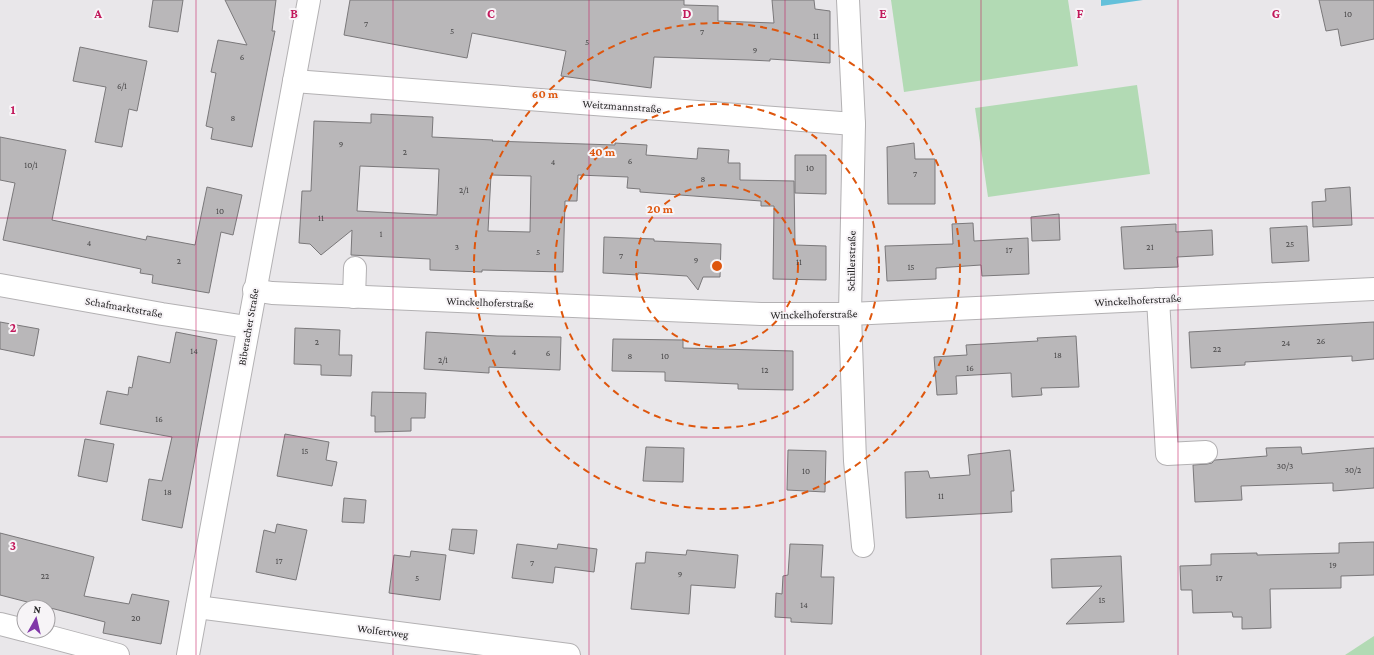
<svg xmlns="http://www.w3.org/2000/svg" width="1374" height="655" font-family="'Crimson Pro',serif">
  <rect width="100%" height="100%" fill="#e9e7ea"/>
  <g fill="#b2dab4">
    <path d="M 891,0 L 1068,0 L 1078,66 L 904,92 Z"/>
    <path d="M 1137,85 L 1150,174 L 988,197 L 975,108 Z"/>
    <path d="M 1374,636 L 1374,655 L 1345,655 Z"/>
  </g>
  <path fill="#63c0da" d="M 1101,0 L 1143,0 L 1101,6 Z"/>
  <g fill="#b9b7b9" stroke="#7a787a" fill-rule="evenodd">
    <path d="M 153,0 L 183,0 L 178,32 L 149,27 Z"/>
    <path d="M 225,0 L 276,0 L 272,31 L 275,31 L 252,147 L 211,139 L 213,128 L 206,126 L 216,73 L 211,72 L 218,40 L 247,45 Z"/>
    <path d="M 350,0 L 684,0 L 684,5 L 718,6 L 718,21 L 774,23 L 772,0 L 814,0 L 815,9 L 830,11 L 830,63 L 770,59 L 770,61 L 749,60 L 654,57 L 651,88 L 561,76 L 566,51 L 472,33 L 467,58 L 344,35 Z"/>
    <path d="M 1319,0 L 1374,0 L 1374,39 L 1341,46 L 1338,29 L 1326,31 Z"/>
    <path d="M 80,47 L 147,61 L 137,111 L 129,109 L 122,147 L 95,142 L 106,87 L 73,81 Z"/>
    <path d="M 371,114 L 433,117 L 432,137 L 493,140 L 492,141 L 615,145 L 615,143 L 647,145 L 646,155 L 697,159 L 698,148 L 729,150 L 728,163 L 740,163 L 740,180 L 794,181 L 795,245 L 826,246 L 826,280 L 773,279 L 774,206 L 761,206 L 761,201 L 640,192 L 640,189 L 627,188 L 628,177 L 578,175 L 577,201 L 565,201 L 563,272 L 482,270 L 482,272 L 430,270 L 430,259 L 351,255 L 352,230 L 321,255 L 310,244 L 299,243 L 302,191 L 311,191 L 314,121 L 371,123 ZM 360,166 L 439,169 L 437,215 L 357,211 ZM 491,175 L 531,176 L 530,232 L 488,231 Z"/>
    <path d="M 0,137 L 66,150 L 52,220 L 146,240 L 147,236 L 195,245 L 207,187 L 242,195 L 233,235 L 221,232 L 209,293 L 152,283 L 153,275 L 140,273 L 141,269 L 3,240 L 15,183 L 0,180 Z"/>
    <path d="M 914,143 L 915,159 L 935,159 L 935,204 L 888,204 L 887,147 Z"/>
    <path d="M 795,155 L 826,155 L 826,194 L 795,193 Z"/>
    <path d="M 1350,187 L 1352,225 L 1313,227 L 1312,202 L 1326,201 L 1325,189 Z"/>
    <path d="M 1059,214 L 1060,240 L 1032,241 L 1031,217 Z"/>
    <path d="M 973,223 L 974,241 L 1028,238 L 1029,274 L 982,276 L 981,265 L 936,268 L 936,279 L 887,281 L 885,246 L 953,244 L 952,224 Z"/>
    <path d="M 1176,224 L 1176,232 L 1212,230 L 1213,255 L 1177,257 L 1178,267 L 1124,269 L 1121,227 Z"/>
    <path d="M 1307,226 L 1309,261 L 1272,263 L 1270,228 Z"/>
    <path d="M 604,237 L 654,239 L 654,241 L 721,244 L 720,277 L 703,277 L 698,290 L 687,276 L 638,273 L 638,275 L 603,273 Z"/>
    <path d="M 0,322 L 39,329 L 34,356 L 0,349 Z"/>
    <path d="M 1374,322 L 1374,359 L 1352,361 L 1352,356 L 1245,362 L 1245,365 L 1191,368 L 1189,332 Z"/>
    <path d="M 295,328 L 340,330 L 339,355 L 352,355 L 351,376 L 321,375 L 321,365 L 294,364 Z"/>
    <path d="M 176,332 L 217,340 L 182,528 L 142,520 L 149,479 L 162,481 L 172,437 L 100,424 L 107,391 L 128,395 L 129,387 L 132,388 L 138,356 L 170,363 Z"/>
    <path d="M 426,332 L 497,336 L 561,337 L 560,370 L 489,367 L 489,373 L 424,369 Z"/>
    <path d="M 1076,336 L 1079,387 L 1041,388 L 1042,395 L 1012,397 L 1011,373 L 956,376 L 957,394 L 937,395 L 934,357 L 967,355 L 966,345 L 1038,341 L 1037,338 Z"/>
    <path d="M 613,339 L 683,340 L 683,348 L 793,351 L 793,390 L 738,389 L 738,384 L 665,381 L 665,372 L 612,371 Z"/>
    <path d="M 372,392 L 426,393 L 425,418 L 411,418 L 411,431 L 375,432 L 375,416 L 371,416 Z"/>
    <path d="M 285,434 L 329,442 L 326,460 L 337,462 L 332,486 L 277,476 Z"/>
    <path d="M 85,439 L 114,444 L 107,482 L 78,476 Z"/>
    <path d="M 646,447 L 684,448 L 683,482 L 643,481 Z"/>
    <path d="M 1301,447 L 1302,454 L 1374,448 L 1374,488 L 1333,491 L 1333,483 L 1241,486 L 1242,500 L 1195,502 L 1193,465 L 1207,464 L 1212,463 L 1215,460 L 1267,456 L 1266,448 Z"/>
    <path d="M 788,450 L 826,451 L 825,492 L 787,490 Z"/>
    <path d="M 1010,450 L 1014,491 L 1011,491 L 1012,512 L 906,518 L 905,472 L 928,471 L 930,478 L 970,475 L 968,455 Z"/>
    <path d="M 344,498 L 366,500 L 364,523 L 342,522 Z"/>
    <path d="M 277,524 L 307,530 L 296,580 L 256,572 L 264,530 L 275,533 Z"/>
    <path d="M 452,529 L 477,530 L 474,554 L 449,550 Z"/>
    <path d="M 0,533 L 94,557 L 84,596 L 129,604 L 132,594 L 169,601 L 161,644 L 103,633 L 105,622 L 0,595 Z"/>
    <path d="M 1374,542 L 1374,575 L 1341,576 L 1341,588 L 1270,589 L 1271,628 L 1242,629 L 1242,617 L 1233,617 L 1232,612 L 1193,613 L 1192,590 L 1181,590 L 1180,566 L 1211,565 L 1211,554 L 1257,553 L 1257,555 L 1339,553 L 1339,543 Z"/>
    <path d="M 517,544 L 557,549 L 558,544 L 597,549 L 594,572 L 555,567 L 553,583 L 512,578 Z"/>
    <path d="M 790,544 L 823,545 L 821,577 L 834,577 L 832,624 L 791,622 L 791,618 L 775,617 L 776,593 L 782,594 L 783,576 L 788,575 Z"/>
    <path d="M 687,550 L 738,555 L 735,588 L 691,585 L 689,614 L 631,609 L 636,563 L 645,563 L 646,552 L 686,555 Z"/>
    <path d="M 411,551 L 446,555 L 440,600 L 389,593 L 394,555 L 410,557 Z"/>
    <path d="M 1121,556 L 1124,622 L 1066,624 L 1102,586 L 1052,588 L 1051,559 Z"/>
  </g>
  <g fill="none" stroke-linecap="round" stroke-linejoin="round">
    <defs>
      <g id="minor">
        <path d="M 848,0 L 854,124 L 850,314 L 855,461 L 863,546"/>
        <path d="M 294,81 L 854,124"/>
        <path d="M 0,285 L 162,314 L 247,327"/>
        <path d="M 254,290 L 272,293 L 761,314 L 850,314 L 1374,289"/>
        <path d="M 354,297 L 355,268"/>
        <path d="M 1158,299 L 1167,454 L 1206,452"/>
        <path d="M 197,607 L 569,655"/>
        <path d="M 0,624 L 24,630"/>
        <path d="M 28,631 L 118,655"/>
        <path d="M 188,655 L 309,0"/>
      </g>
    </defs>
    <use href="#minor" stroke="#b3b1b3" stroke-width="24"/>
    <use href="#minor" stroke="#fff" stroke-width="22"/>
  </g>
  <path fill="none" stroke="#c2185b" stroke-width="1" stroke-opacity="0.55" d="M 196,0 L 196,655M 393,0 L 393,655M 589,0 L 589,655M 785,0 L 785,655M 981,0 L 981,655M 1178,0 L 1178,655M 0,218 L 1374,218M 0,437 L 1374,437"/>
  <g fill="none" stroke="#de560d" stroke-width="2" stroke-dasharray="7 5">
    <circle cx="717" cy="266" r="81"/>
    <circle cx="717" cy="266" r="162"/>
    <circle cx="717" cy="266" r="243"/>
  </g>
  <g text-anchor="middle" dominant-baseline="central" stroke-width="4" stroke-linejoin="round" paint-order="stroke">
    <g font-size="9" fill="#494849">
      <text x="1348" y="14">10</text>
      <text x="366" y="24">7</text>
      <text x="452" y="31">5</text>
      <text x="702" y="32">7</text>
      <text x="816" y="36">11</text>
      <text x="587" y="42">5</text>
      <text x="755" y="50">9</text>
      <text x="242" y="57">6</text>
      <text x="122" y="86">6/1</text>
      <text x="233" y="118">8</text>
      <text x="341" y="144">9</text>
      <text x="405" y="152">2</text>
      <text x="630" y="161">6</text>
      <text x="553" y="162">4</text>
      <text x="31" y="165">10/1</text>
      <text x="810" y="168">10</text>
      <text x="915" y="174">7</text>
      <text x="703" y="179">8</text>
      <text x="464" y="190">2/1</text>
      <text x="220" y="211">10</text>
      <text x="321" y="218">11</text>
      <text x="381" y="234">1</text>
      <text x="89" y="243">4</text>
      <text x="1290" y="244">25</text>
      <text x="457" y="247">3</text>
      <text x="1150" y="247">21</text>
      <text x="1009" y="250">17</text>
      <text x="538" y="252">5</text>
      <text x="621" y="256">7</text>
      <text x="696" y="260">9</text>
      <text x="179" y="261">2</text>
      <text x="799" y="262">11</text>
      <text x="911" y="267">15</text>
      <text x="1321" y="341">26</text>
      <text x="317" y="342">2</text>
      <text x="1286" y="343">24</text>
      <text x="1217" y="349">22</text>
      <text x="194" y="351">14</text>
      <text x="514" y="352">4</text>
      <text x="548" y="353">6</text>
      <text x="1058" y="355">18</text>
      <text x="630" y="356">8</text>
      <text x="665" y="356">10</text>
      <text x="443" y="360">2/1</text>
      <text x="970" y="368">16</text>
      <text x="765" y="370">12</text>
      <text x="159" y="419">16</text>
      <text x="305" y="451">15</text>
      <text x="1285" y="466">30/3</text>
      <text x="1353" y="470">30/2</text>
      <text x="806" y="471">10</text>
      <text x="168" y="492">18</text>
      <text x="941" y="496">11</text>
      <text x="279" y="561">17</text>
      <text x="532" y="563">7</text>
      <text x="1333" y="565">19</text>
      <text x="680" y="574">9</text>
      <text x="45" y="576">22</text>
      <text x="417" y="578">5</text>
      <text x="1219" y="578">17</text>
      <text x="1102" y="600">15</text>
      <text x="804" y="605">14</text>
      <text x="136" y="618">20</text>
    </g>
    <g font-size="11" fill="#242324" stroke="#f7f4f7">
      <text transform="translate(622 106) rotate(4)">Weitzmannstraße</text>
      <text transform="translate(851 261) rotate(-89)">Schillerstraße</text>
      <text transform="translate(1138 300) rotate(-3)">Winckelhoferstraße</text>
      <text transform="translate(490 302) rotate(2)">Winckelhoferstraße</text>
      <text transform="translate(124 307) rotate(10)">Schafmarktstraße</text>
      <text transform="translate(814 314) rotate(-1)">Winckelhoferstraße</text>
      <text transform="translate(248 327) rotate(-80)">Biberacher Straße</text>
      <text transform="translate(383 631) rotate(7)">Wolfertweg</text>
    </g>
  </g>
  <g font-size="13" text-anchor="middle" font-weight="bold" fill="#c2185b" stroke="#f7f4f7" stroke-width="4" stroke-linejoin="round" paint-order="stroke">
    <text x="98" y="18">A</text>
    <text x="294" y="18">B</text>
    <text x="491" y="18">C</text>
    <text x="687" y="18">D</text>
    <text x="883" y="18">E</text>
    <text x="1080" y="18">F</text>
    <text x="1276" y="18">G</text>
    <text x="13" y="114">1</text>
    <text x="13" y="332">2</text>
    <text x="13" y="550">3</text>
  </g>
  <circle cx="717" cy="266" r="6" fill="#de560d" stroke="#f7f4f7" stroke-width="2"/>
  <g font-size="12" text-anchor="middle" font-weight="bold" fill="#de560d" stroke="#f7f4f7" stroke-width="4" stroke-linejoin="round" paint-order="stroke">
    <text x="545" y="98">60 m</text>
    <text x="602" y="156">40 m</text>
    <text x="660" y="213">20 m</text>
  </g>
  <g transform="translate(36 619) rotate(8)"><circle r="19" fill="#f7f4f7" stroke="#a3a0a3"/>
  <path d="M0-3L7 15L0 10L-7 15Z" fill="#8137a9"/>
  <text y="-6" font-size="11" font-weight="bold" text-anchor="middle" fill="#242324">N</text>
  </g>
</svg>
